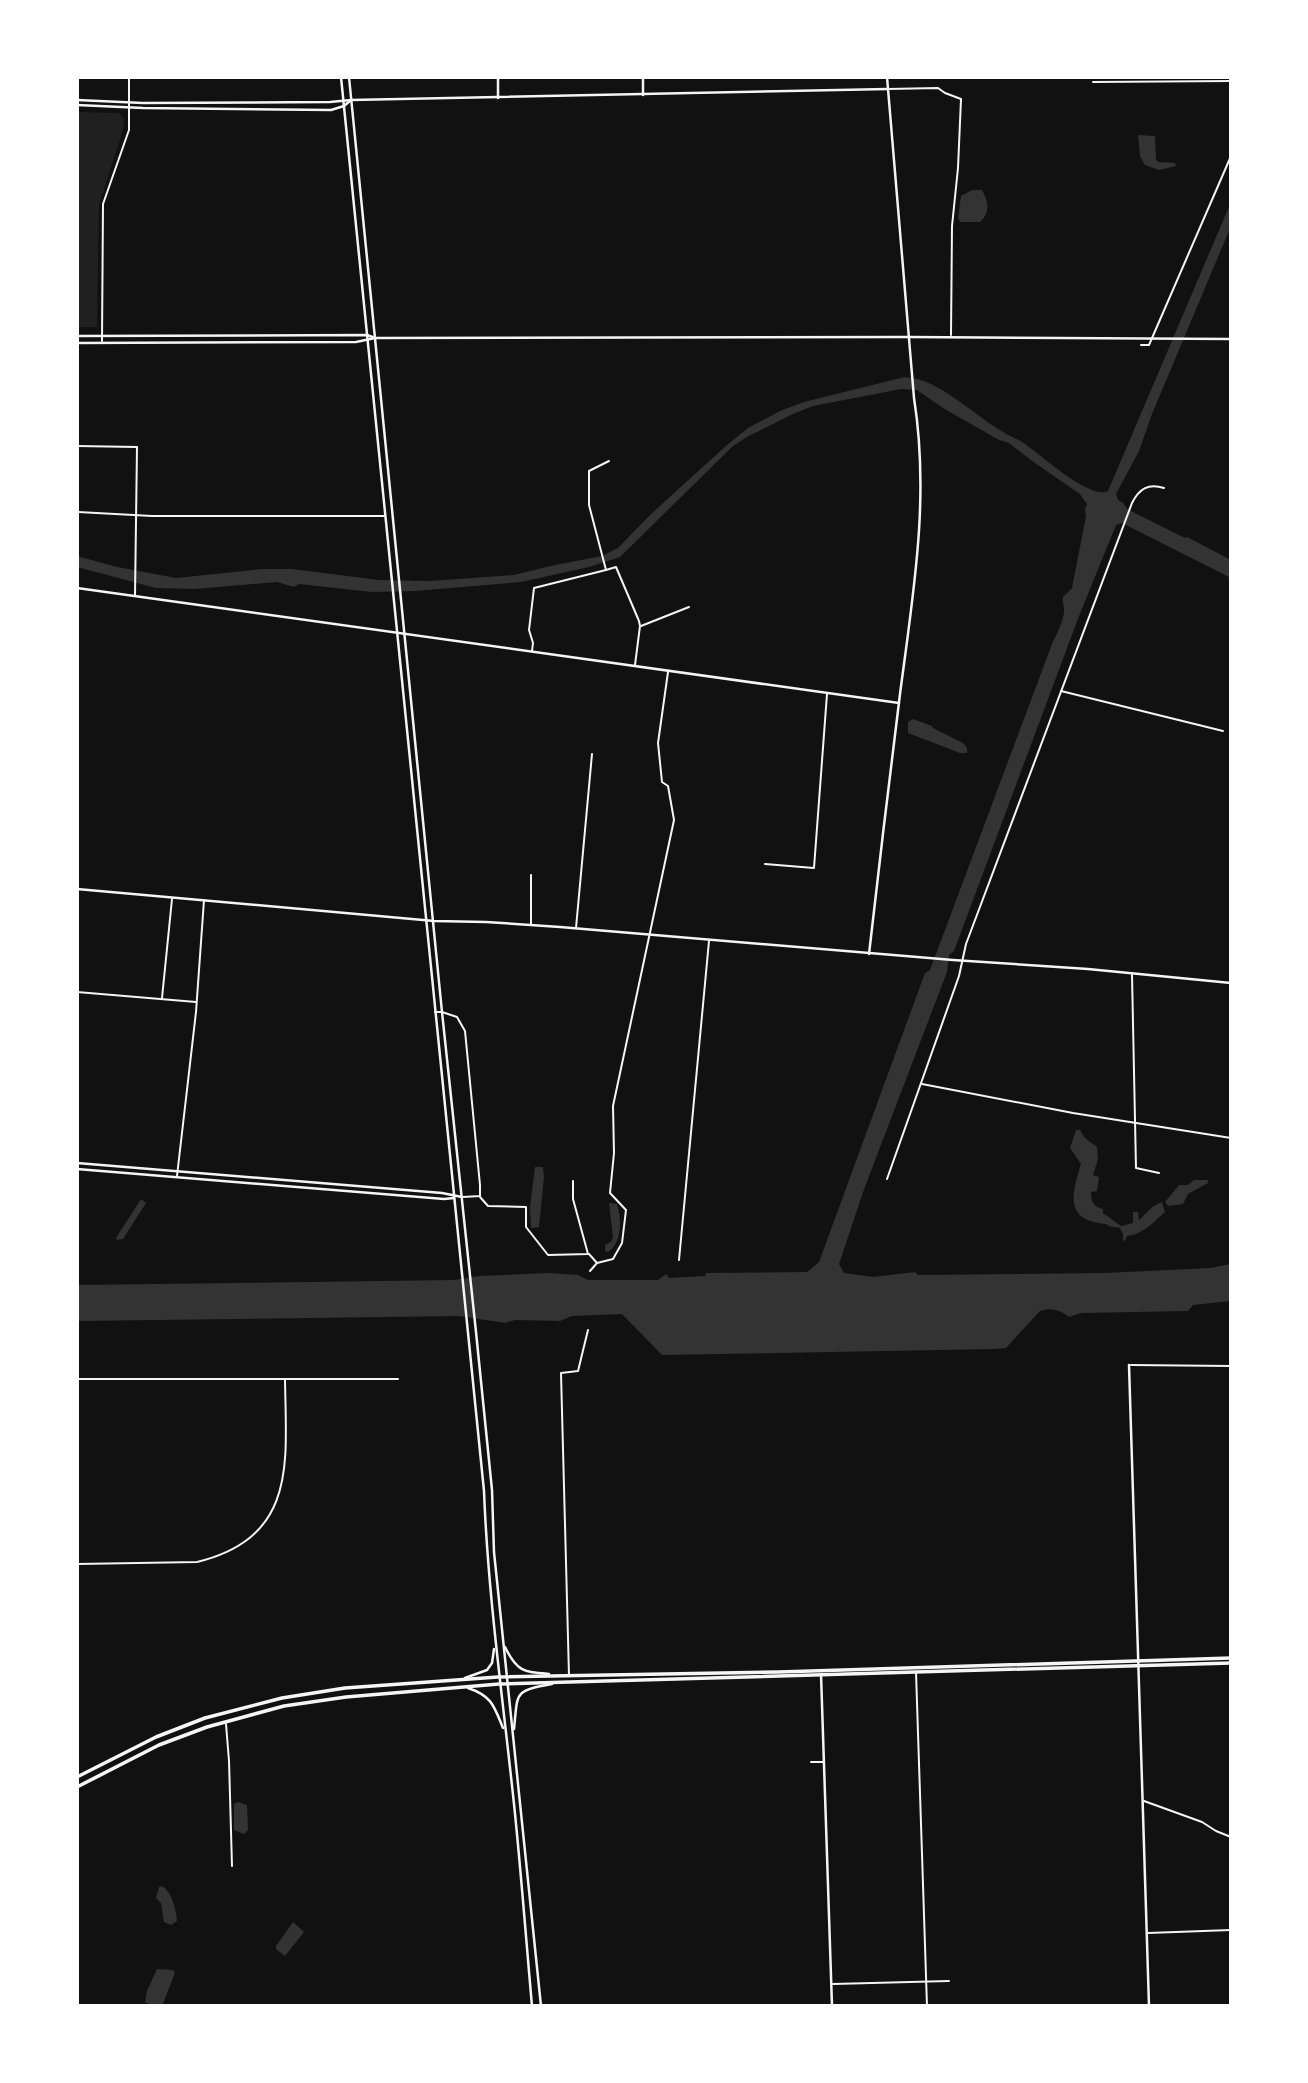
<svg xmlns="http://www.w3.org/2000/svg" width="1308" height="2083" font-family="Helvetica,sans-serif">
  <rect width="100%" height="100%" fill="#111"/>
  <path fill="#202020" d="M 77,112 L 119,113 L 124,119 L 123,130 L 99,205 L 97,327 L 77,327 Z"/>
  <g fill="#333">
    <path d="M 1138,135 L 1155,136 L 1156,160 L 1159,162 L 1175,163 L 1176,166 L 1159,170 L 1145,165 L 1140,156 Z"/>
    <path d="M 972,190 L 982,190 C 989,202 990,213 980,222 L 960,222 L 958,218 L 961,196 Z"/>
    <path d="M 1231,202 L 1231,226 L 1152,414 L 1139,451 L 1116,494 L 1118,500 L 1123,503 L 1127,509 L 1185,538 L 1187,537 L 1231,560 L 1231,578 L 1122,523 L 1116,525 L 1079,616 L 954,951 L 949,955 L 947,972 L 863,1192 L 839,1264 L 844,1273 L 873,1277 L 915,1272 L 918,1275 L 1105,1273 L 1210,1268 L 1231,1264 L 1231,1301 L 1193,1305 L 1188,1311 L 1081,1313 L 1069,1317 C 1060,1310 1051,1307 1040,1311 L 1006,1348 L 995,1349 L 662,1355 L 622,1314 L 572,1316 L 560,1321 L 515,1320 L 505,1323 L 459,1316 L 77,1321 L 77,1285 L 454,1280 L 480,1276 L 549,1273 L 578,1275 L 588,1280 L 658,1280 L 666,1274 L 669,1278 L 705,1276 L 706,1273 L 807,1272 L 819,1262 L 911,1011 L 925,973 L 930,970 L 1052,644 C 1056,636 1065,618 1064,609 C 1064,605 1062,601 1063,597 L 1072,588 L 1086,516 L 1085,509 L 1087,504 L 1080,494 L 1035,463 L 1009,443 L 999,440 L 943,408 L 917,390 L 901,389 L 813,406 L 793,414 L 747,437 L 733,446 L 620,557 L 589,567 L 521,582 L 415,591 L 372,592 L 299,584 L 294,587 L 277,582 L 195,589 L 156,588 L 77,567 L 77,556 L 117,567 L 176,578 L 262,569 L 292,569 L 379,580 L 430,581 L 514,575 L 555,565 L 602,556 L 618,548 L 651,514 L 727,445 L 748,428 L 780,411 L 804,402 L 905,377 C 940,379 973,415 1003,432 C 1009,436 1016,438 1022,442 C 1039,453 1089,500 1108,491 Z"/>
    <path d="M 913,719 L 932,726 L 933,728 L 963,743 L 967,748 L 967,753 L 960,753 L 908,733 L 908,722 Z"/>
    <path d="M 1076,1130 L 1080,1130 L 1085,1138 L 1097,1147 L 1098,1159 L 1093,1175 L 1099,1177 L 1097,1191 L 1091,1192 C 1091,1202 1094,1207 1103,1209 L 1103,1213 L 1121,1226 L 1133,1223 L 1133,1212 L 1138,1212 L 1139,1220 C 1146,1214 1152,1205 1162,1202 L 1165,1212 C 1154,1222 1142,1235 1127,1236 L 1125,1241 L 1123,1240 L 1123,1234 L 1120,1228 L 1108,1226 L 1107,1224 C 1065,1221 1071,1196 1081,1164 L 1070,1148 Z"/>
    <path d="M 535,1167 L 543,1167 L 544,1177 L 539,1227 L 531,1228 L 530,1207 Z"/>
    <path d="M 1194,1180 L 1208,1180 L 1208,1183 L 1188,1194 L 1183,1204 L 1168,1206 L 1165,1202 L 1179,1185 L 1188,1185 Z"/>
    <path d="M 141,1199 L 146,1203 L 123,1239 L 117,1240 L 116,1238 Z"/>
    <path d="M 609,1203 L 617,1204 C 622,1219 622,1243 608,1252 L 605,1251 L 605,1245 L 611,1242 L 613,1237 Z"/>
    <path d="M 238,1802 L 247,1805 L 248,1830 L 244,1834 L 234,1830 L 234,1804 Z"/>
    <path d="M 162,1886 C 172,1892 176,1909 177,1921 L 171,1925 L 164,1922 L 161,1903 L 156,1898 L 159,1887 Z"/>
    <path d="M 293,1922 L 304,1932 L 285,1956 L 276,1949 L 276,1946 Z"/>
    <path d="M 157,1969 L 173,1970 L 175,1973 L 162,2006 L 153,2006 L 145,2002 L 147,1991 Z"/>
  </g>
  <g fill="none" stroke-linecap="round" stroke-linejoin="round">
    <g stroke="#f5f5f5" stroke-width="2">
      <path d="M 77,992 L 196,1002"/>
      <path d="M 162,998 L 172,899"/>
    </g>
    <g stroke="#f5f5f5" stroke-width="2">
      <path d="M 1093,82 L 1231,81"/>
      <path d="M 888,89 L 938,88 L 945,93 L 961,99 L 958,168 L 952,226 L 951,335"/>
      <path d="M 102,341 L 103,204 L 129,130 L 129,77"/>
      <path d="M 1141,345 L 1149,345 L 1231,156"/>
      <path d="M 77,446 L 137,447 L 135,596"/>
      <path d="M 609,461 L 589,471 L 589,505 L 606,570 L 616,567 L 639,621 L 640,626 L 635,665"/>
      <path d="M 78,512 L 152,516 L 384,516"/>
      <path d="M 641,626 L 689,607"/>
      <path d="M 532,651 L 533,643 L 529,630 L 534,588 L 606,570"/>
      <path d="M 1061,691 L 1223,731"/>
      <path d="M 765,864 L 814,868 L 827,694"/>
      <path d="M 531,875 L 531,924"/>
      <path d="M 576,928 L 592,754"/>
      <path d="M 1132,975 L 1136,1168 L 1159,1173"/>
      <path d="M 435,1012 L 442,1012 L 457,1017 L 465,1031 L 480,1185 L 480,1196 L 463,1197"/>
      <path d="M 922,1084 L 1073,1113 L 1231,1138"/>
      <path d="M 177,1176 L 196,1012 L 204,900"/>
      <path d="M 887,1179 L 959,976 L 966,944 L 1132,503 C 1139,489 1148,483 1164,488"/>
      <path d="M 480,1197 L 488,1206 L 526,1207 L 526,1227 L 548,1255 L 588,1254 L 573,1199 L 573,1181"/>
      <path d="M 589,1254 L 597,1263"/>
      <path d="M 679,1260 L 709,941"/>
      <path d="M 590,1271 L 597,1263 L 613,1259 L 622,1243 L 626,1210 L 610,1193 L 614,1153 L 613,1106 L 674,820 L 668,786 L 662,782 L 658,743 L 668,672"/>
      <path d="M 1131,1365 L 1231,1366"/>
      <path d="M 77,1379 L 398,1379"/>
      <path d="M 77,1564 L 197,1562 C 298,1537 286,1462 285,1379"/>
      <path d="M 916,1672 L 927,2006"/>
      <path d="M 569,1676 L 561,1373 L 578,1371 L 588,1330"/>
      <path d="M 226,1724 L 229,1761 L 232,1866"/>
      <path d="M 811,1762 L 823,1762"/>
      <path d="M 1144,1801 L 1202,1822 L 1216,1831 L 1231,1837"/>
      <path d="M 1148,1933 L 1231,1930"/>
      <path d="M 833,1984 L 949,1981"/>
    </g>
    <g stroke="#f5f5f5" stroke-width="2.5">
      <path d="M 498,77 L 498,98"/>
      <path d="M 643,77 L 643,95"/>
      <path d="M 77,100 L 143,103 L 330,102 L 351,100 L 888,89"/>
      <path d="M 77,105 L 143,108 L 331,110 L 344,106 L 351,100"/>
      <path d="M 77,336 L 367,335 L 375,338"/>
      <path d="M 77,343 L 356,342 L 375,338 L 909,337 L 1231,339"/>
      <path d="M 77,588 L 899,703"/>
      <path d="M 869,954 C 879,867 889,781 900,694 C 913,594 930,499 914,398 L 887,77"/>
      <path d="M 77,1163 L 442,1193 L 462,1197"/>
      <path d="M 77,1169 L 444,1199 L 454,1198"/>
      <path d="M 1129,1365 L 1149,2006"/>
      <path d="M 821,1674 L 832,2006"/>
    </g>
    <g stroke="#f5f5f5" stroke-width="2.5">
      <path d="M 341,77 L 484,1491 C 488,1596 503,1700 514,1804 C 521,1871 526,1939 532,2006"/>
      <path d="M 349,77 L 442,1012 L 476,1332 L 492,1490 L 494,1552 L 541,2006"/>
      <path d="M 77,889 L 434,921 L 486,922 L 560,927 L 953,960 L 1088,969 L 1231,983"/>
      <path d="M 505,1647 C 517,1672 524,1672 549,1674"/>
      <path d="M 465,1678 L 487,1670 L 492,1663 L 494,1649"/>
      <path d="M 468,1688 C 492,1696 494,1706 503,1728"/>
      <path d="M 514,1729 C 518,1692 513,1691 552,1684"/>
    </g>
    <g stroke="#f5f5f5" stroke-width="3.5">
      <path d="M 77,1777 L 156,1737 L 205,1718 L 282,1698 L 345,1688 L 498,1677 L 779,1672 L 1231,1658"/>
      <path d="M 77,1787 L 159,1745 L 207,1727 L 284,1706 L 346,1697 L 499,1684 L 1231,1663"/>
    </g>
  </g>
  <rect width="1308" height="2083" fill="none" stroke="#ffffff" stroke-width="158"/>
</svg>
